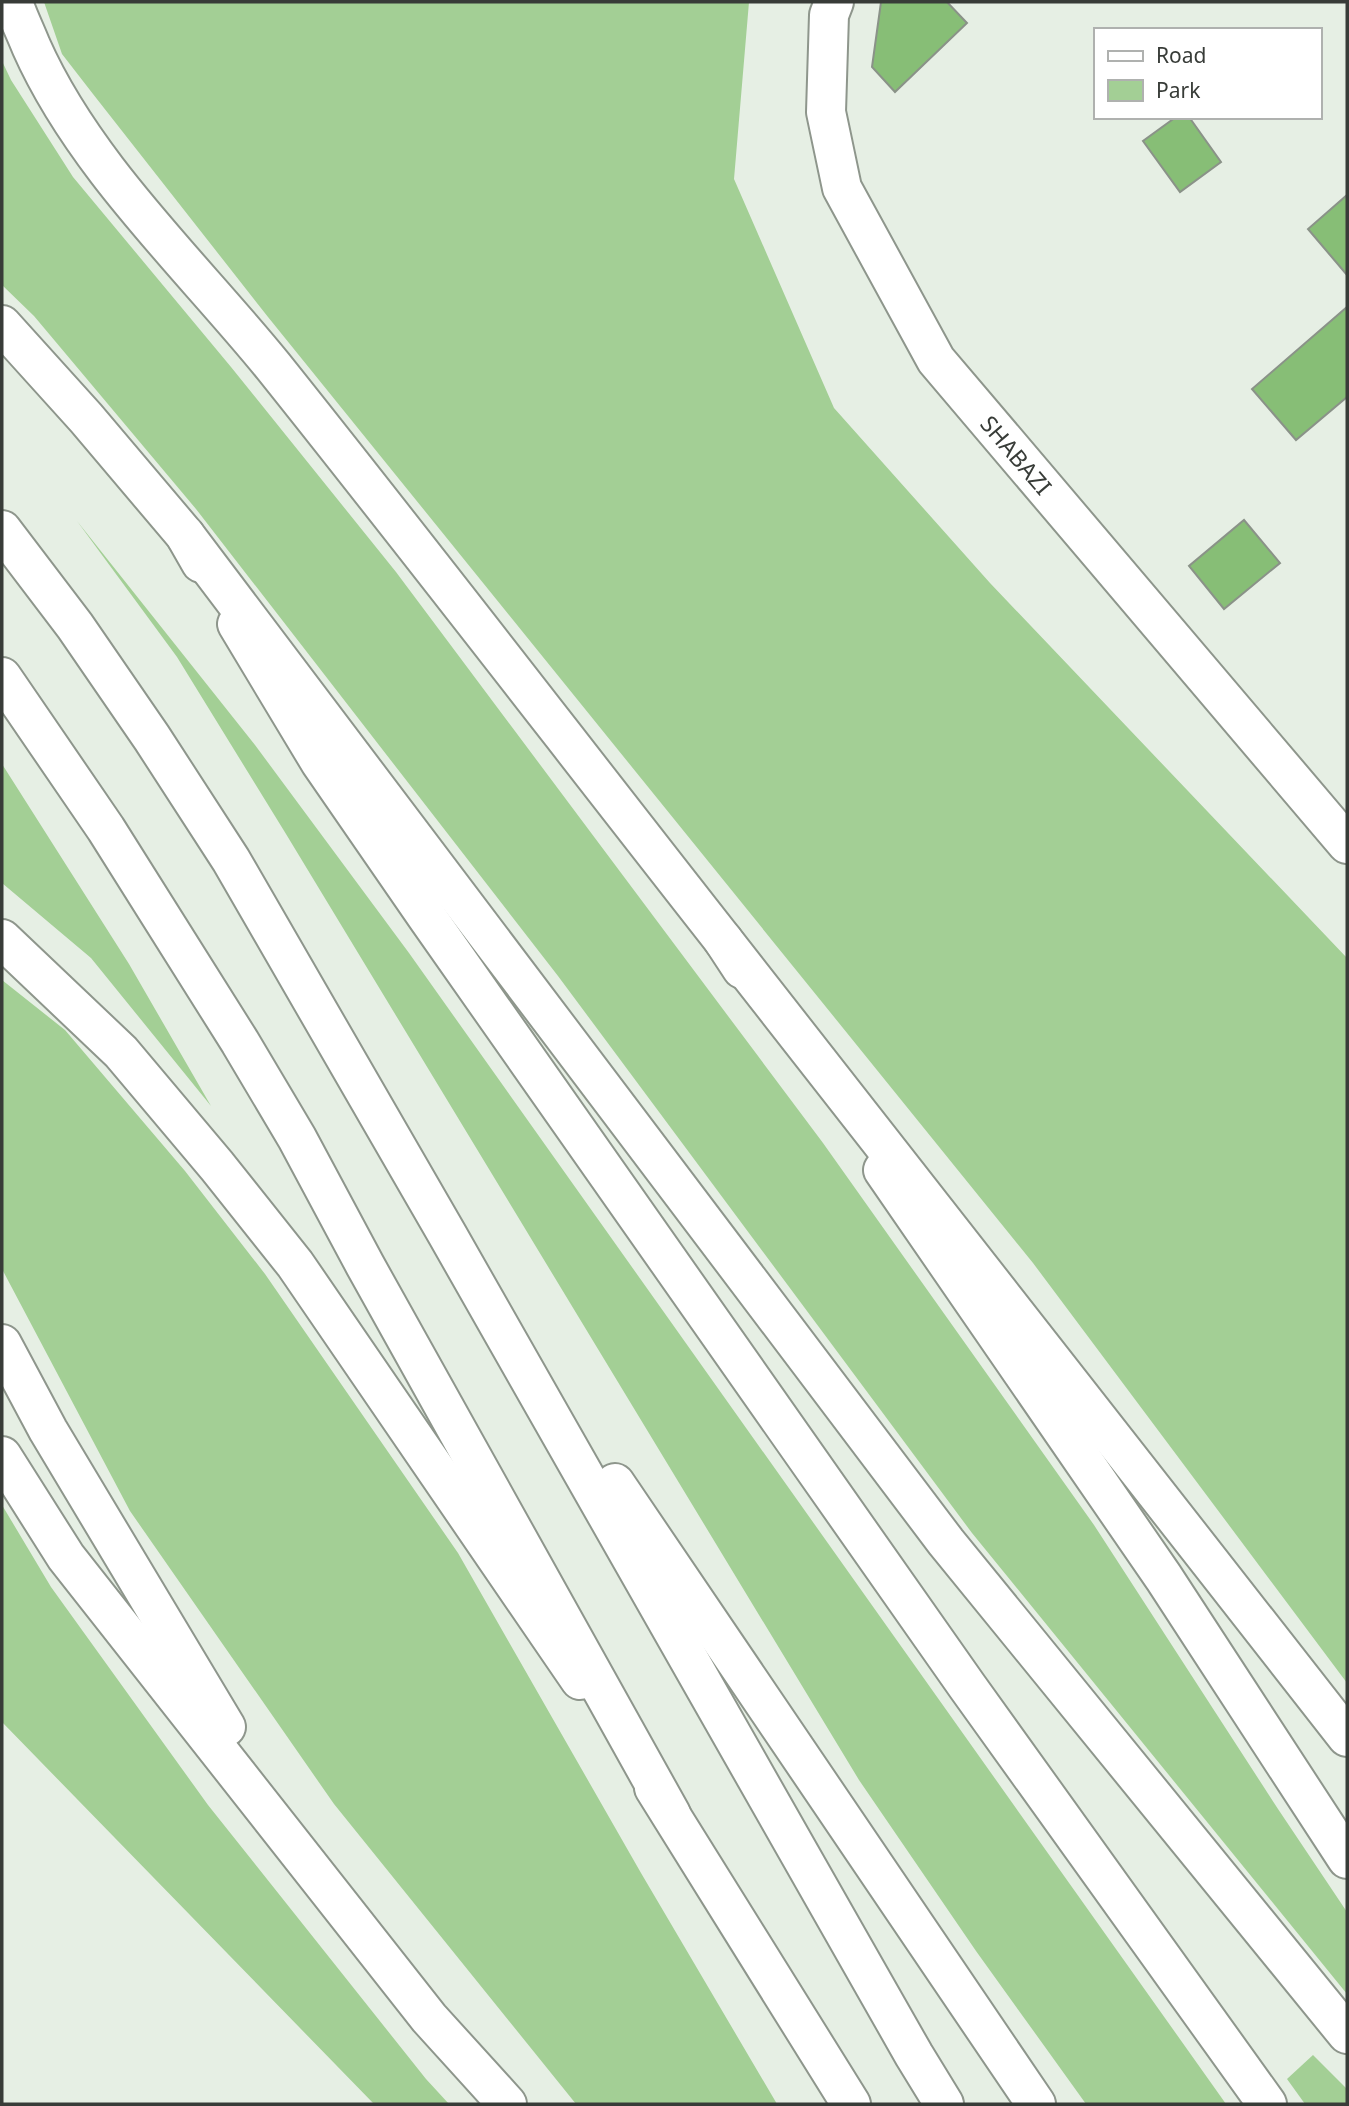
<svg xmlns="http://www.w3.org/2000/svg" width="1349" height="2106" font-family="'Noto Sans',sans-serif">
  <rect width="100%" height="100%" fill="#e6efe4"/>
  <g fill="#a3cf95">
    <path d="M 44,2 L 749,2 L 734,179 L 834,408 L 990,583 L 1347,958 L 1347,1683 L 1033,1263 L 268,317 L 93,94 L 62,54 Z"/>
    <path d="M 2,61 L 11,80 L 73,177 L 231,367 L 396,572 L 823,1143 L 1094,1525 L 1278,1809 L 1347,1912 L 1347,1994 L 972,1533 L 558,976 L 196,509 L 34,316 L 2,285 Z"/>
    <path d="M 77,521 L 255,745 L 409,953 L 1226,2104 L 1086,2104 L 976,1951 L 859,1780 L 286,834 L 177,657 Z"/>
    <path d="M 2,764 L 129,964 L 211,1106 L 91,958 L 2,883 Z"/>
    <path d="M 2,980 L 65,1030 L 185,1171 L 265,1274 L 458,1553 L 641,1873 L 777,2104 L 576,2104 L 334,1804 L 130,1511 L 2,1269 Z"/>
    <path d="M 2,1505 L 51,1587 L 208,1805 L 426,2079 L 449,2104 L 374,2104 L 2,1722 Z"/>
    <path d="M 1313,2055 L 1347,2089 L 1347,2104 L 1305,2104 L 1287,2079 Z"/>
  </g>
  <g fill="#87be76" stroke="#8a9288" stroke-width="2">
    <path d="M 881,2 L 947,2 L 967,23 L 895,92 L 872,67 Z"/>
    <path d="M 1176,117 L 1189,117 L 1221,162 L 1180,192 L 1143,141 Z"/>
    <path d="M 1347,195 L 1347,275 L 1308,229 Z"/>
    <path d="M 1347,307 L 1347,397 L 1296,440 L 1252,389 Z"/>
    <path d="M 1244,520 L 1280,563 L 1224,609 L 1189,566 Z"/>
  </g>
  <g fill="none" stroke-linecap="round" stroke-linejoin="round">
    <defs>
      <g id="minor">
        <path id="s1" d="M 834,2 L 829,15 L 826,112 L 842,188 L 936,360 L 1347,844"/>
      </g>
      <g id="trunk">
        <path d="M 13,2 C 18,17 25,31 31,46 C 84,166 191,265 273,366 C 425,556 573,749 723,940 L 742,969"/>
        <path d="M 2,325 L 86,418 L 185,535 L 201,563"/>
        <path d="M 237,624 L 320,762 L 427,917 L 967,1686 L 1267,2104"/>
        <path d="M 2,939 L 121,1052 L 217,1166 L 295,1264 L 580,1680"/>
        <path d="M 883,1170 L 1164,1578 L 1347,1859"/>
        <path d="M 654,1788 L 851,2104"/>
      </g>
      <g id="motorway">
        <path d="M 2,530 L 75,626 L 152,738 L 231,860 L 447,1234 L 914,2055 L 944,2104"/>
        <path d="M 185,535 L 946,1542 L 1347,2034"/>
        <path d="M 2,677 L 106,829 L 240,1042 L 297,1138 L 365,1265 L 671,1814"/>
        <path d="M 723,940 L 1347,1737"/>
        <path d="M 2,1344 L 48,1430 L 226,1727"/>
        <path d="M 2,1456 L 66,1557 L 429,2018 L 507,2104"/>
        <path d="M 615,1483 L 1036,2104"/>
      </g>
    </defs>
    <use href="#minor" stroke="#8e968c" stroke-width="42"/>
    <use href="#trunk" stroke="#8e968c" stroke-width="42"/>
    <use href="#motorway" stroke="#8e968c" stroke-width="42"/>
    <use href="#minor" stroke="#fff" stroke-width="38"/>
    <use href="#trunk" stroke="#fff" stroke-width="38"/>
    <use href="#motorway" stroke="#fff" stroke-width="38"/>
  </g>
  <g text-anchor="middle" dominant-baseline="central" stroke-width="6" stroke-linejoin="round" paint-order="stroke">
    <g font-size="23" fill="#383c38" stroke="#fff">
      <text stroke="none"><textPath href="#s1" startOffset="509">SHABAZI</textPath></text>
    </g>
  </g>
  <rect width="1349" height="2106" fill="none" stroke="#383c38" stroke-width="7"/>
  <rect x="1094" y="28" width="228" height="91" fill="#ffffff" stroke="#afb1af" stroke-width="2"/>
  <rect x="1108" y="51" width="35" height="10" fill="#ffffff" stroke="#afb1af" stroke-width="2"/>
  <text x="1156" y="63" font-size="21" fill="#383c38">Road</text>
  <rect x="1108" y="80" width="35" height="21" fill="#a3cf95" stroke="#afb1af" stroke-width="2"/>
  <text x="1156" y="98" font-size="21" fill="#383c38">Park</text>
</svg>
